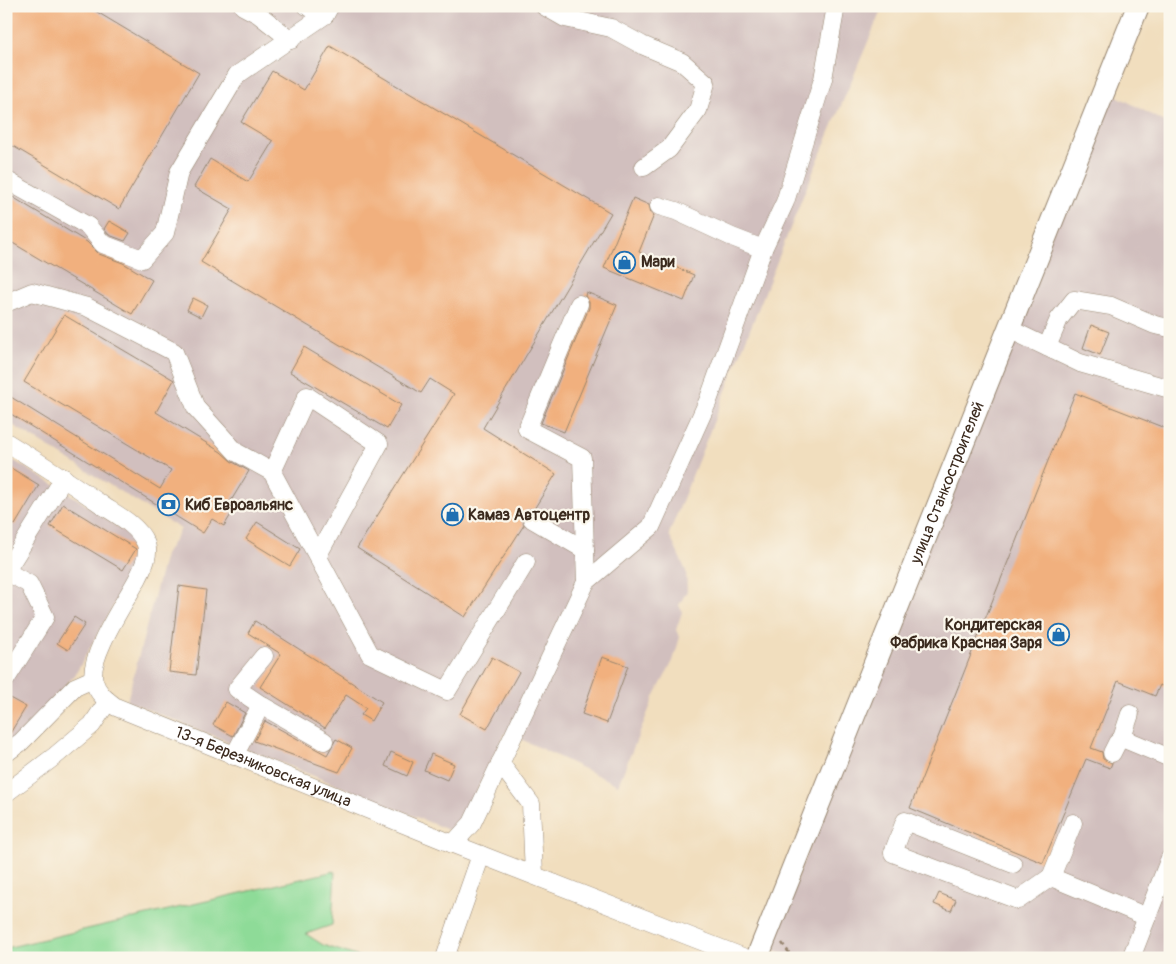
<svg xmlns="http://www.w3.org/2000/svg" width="1176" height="964" font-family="Pangolin,sans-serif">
  <rect width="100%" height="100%" fill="#fbf7ec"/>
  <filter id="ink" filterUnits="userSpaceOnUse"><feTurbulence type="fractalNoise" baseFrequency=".02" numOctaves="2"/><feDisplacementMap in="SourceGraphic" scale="10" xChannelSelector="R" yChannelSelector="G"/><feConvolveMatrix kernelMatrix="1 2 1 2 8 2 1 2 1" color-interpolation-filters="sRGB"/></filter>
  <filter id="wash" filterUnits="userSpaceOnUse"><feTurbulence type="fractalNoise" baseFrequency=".0096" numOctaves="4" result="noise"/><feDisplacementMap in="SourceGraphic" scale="20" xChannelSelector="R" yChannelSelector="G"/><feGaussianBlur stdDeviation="1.12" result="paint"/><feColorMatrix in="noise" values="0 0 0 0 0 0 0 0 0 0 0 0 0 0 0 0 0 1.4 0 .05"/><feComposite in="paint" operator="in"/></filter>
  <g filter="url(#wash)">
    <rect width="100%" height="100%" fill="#f1debe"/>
    <g fill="#d1bfbe">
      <path d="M 6,6 L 883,6 L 803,196 L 669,534 L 686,571 L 687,591 L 679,605 L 682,612 L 676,630 L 680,637 L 673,661 L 655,695 L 618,785 L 506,732 L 456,833 L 127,701 L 165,555 L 181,529 L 6,421 Z"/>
      <path d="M 1108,91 L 1170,125 L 1170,958 L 794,958 L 769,948 Z"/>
      <path d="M 6,456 L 76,498 L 138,541 L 141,550 L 130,576 L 75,675 L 6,749 Z"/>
    </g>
    <path fill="#8edb98" stroke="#64825b" d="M 335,871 L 332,925 L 306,934 L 323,945 L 362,958 L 6,958 L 6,948 Z"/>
    <g id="blocks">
      <g fill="#f1b07e">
        <path d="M 6,6 L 87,6 L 199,73 L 119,209 L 6,142 Z"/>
        <path d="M 330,46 L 611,213 L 483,428 L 556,474 L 534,509 L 527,510 L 523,513 L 521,519 L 524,525 L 465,617 L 357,548 L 454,394 L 430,379 L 421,393 L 201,262 L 232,209 L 194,187 L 210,159 L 248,182 L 273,141 L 241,122 L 272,71 L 304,90 Z"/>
        <path d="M 6,193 L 87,242 L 99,254 L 123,263 L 152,280 L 132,314 L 6,239 Z"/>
        <path d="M 633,198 L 649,205 L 651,213 L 654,215 L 639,252 L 694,275 L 684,301 L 604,268 Z"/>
        <path d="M 109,221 L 130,233 L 125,241 L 109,235 L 104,229 Z"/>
        <path d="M 586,292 L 617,305 L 564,432 L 541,423 L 589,308 L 589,302 L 585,296 Z"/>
        <path d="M 193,298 L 207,305 L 201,317 L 187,310 Z"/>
        <path d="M 64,315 L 174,380 L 156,412 L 221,452 L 231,461 L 249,471 L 226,509 L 232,513 L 224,526 L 212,519 L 203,533 L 6,411 L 6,394 L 160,489 L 171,470 L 24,382 Z"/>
        <path d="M 1091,325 L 1109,332 L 1100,355 L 1083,348 Z"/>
        <path d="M 304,347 L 401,405 L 387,429 L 290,372 Z"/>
        <path d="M 1075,393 L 1170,430 L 1170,673 L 1165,687 L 1160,685 L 1155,696 L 1118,681 L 1091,748 L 1102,752 L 1103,759 L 1112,763 L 1110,768 L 1086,759 L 1043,863 L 910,808 Z"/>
        <path d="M 6,465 L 39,485 L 15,525 L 6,520 Z"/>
        <path d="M 63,504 L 136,549 L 123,570 L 50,526 Z"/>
        <path d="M 257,522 L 300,549 L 290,566 L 246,539 Z"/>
        <path d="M 179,586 L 206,590 L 196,675 L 169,672 Z"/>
        <path d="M 74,617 L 85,624 L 68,650 L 57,643 Z"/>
        <path d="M 255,621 L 382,702 L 371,721 L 361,715 L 366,708 L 346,695 L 325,728 L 260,687 L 281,654 L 248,633 Z"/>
        <path d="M 492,657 L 519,672 L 487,729 L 460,714 Z"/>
        <path d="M 602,657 L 628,666 L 607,723 L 582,714 Z"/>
        <path d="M 6,696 L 26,707 L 6,740 Z"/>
        <path d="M 226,702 L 245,713 L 233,736 L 213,725 Z"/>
        <path d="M 265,721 L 327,755 L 336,739 L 352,748 L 339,772 L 254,741 Z"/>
        <path d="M 391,752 L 413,762 L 407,776 L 385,766 Z"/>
        <path d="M 431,754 L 454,764 L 447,780 L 424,770 Z"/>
        <path d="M 939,893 L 956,900 L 951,911 L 934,904 Z"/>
      </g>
    </g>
  </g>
  <g filter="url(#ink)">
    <use href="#blocks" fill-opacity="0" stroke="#96846e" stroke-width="1"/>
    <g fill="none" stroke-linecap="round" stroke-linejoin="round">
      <defs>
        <g id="minor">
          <path d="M 243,6 L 258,14 L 291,40"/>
          <path d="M 307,6 L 325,15"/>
          <path d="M 544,6 L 565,18 L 611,28 L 642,45 L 682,62 L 706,83 L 698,110 L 669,149 L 644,167"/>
          <path d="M 6,180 L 88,226 L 103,244 L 142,259 L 165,233 L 179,172 L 237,75 L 325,15 L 330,6"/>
          <path d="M 659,206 L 676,211 L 732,237 L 763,249"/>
          <path d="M 6,303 L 32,292 L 87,307 L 174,352 L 196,408 L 236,452 L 272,472 L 370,654 L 447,691 L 526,562"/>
          <path d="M 579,304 L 527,429 L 582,458 L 586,582"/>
          <path d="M 1009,329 L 1080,363 L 1170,389"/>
          <path d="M 1047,347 L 1059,319 L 1074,300 L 1111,306 L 1155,325 L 1170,328"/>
          <path id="s1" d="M 6,442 C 40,463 73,484 105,507 C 119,516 138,526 145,542 C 151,553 143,568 138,578 C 126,601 87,657 94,681 C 97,693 106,700 116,707 L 453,844 L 745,958"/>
          <path d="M 272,472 L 307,396 L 379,444 L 318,555"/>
          <path d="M 532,519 L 585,550"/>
          <path d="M 6,571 L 64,478"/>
          <path d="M 6,679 L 45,617 L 29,584 L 7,572"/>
          <path d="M 261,705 L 237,689 L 264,656"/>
          <path d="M 1130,714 L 1122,738 L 1170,758"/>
          <path d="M 6,753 L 21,742 L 75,687 L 93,679"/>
          <path d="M 1112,753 L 1117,743 L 1122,738"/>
          <path d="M 234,756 L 261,705 L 324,741"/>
          <path d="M 500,763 L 531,804 L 534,875"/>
          <path d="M 6,793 L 55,756 L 92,725 L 108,701"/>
          <path d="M 453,844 L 472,823 L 586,582 L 651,527 L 708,401 L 763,249 L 785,202 L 823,79 L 836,6"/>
          <path d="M 1013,864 L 905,821 L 893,853 L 1018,900 L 1051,877 L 1147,917"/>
          <path d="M 1051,877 L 1073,823"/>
          <path d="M 445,958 L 481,855"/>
          <path d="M 1131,958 L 1170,858"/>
        </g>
        <g id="major">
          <path id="s2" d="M 757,958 L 1138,6"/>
        </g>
      </defs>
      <use href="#minor" stroke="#96846e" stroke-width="19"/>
      <use href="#major" stroke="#96846e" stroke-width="24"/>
      <path stroke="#96846e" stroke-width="2.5" stroke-dasharray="4 4" stroke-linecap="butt" d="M 782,943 L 793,958"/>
      <use href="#minor" stroke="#fff" stroke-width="18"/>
      <use href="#major" stroke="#fff" stroke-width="22"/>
    </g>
  </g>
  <defs>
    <symbol id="shop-ring" viewBox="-11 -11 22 22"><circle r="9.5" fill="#fbf7ec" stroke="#1f6fb2" stroke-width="1.5"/><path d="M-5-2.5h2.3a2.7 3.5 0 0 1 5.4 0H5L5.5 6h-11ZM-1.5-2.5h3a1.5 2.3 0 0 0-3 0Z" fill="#1f6fb2"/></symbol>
    <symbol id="bank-ring" viewBox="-11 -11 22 22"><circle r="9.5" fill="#fbf7ec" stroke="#1f6fb2" stroke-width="1.5"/><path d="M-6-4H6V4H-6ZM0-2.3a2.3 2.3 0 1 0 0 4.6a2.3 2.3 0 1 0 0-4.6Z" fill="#1f6fb2"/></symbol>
  </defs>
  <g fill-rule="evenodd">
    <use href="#shop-ring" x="612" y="250" width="25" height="25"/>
    <use href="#bank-ring" x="156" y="492" width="25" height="25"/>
    <use href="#shop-ring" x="440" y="502" width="25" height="25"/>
    <use href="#shop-ring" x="1046" y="622" width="25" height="25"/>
  </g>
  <g text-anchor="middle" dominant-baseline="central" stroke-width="4.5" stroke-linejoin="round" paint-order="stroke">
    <g font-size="16" font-weight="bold" fill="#3b2a1e" stroke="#fbf7ec" text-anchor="start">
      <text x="641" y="262">Мари</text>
      <text x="185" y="505">Киб Евроальянс</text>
      <text x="468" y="515">Камаз Автоцентр</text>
      <text x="1042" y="625" text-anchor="end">Кондитерская<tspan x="1042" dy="18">Фабрика Красная Заря</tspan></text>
    </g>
    <g font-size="16" fill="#3b2a1e" stroke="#fbf7ec">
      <text stroke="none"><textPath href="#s2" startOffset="512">улица Станкостроителей</textPath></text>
      <text stroke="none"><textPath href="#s1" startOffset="518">13-я Березниковская улица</textPath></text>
    </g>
  </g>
  <rect width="1176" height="964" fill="none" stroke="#fbf7ec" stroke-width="25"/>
</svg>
